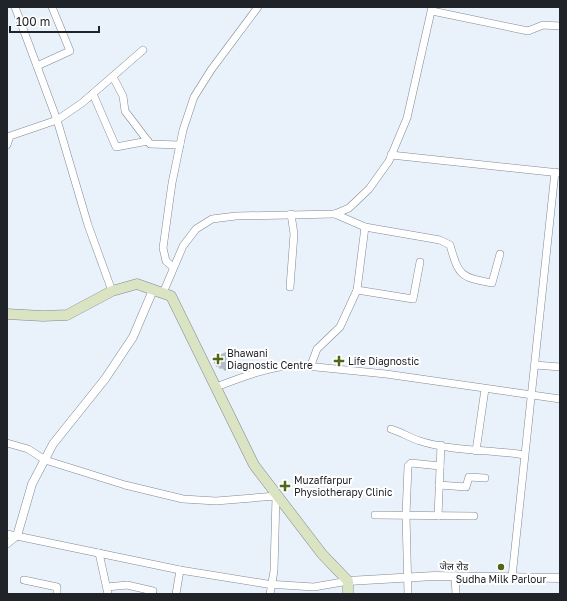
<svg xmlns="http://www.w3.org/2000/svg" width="567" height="601" font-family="'Golos Text','Noto Sans Devanagari',sans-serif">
  <defs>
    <filter id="shadow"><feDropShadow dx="3.5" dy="2" stdDeviation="0" flood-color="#0004"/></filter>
  </defs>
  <rect width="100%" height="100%" fill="#e9f2fb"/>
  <path fill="#b3bbc4" filter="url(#shadow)" d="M 226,352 L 229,359 L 225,361 L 227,366 L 221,369 L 219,366 L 216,367 L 212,358 Z"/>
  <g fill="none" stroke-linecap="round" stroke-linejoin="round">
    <defs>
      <g id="minor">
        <path d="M 15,7 L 57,120 L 88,225 L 112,291"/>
        <path d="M 432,11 L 528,31 L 543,25 L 560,26"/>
        <path d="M 37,66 L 70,51 L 52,7"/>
        <path d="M 113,77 L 123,96 L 125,111 L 150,144 L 180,145"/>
        <path d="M 93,94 L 116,147 L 148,141"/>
        <path d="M 7,145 L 10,136 L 57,120 L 82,103 L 143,50"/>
        <path d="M 391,155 L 560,173"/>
        <path d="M 335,214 L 365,227 L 440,240 L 450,245 C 459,277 461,277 492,283 L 500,254"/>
        <path d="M 173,267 L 166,261 L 163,248 L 172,183 L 183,130 L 194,97 L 211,70 L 258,7"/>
        <path d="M 290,287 L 294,234 L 291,214"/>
        <path d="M 357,290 L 413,299 L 420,262"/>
        <path d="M 163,293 L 183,246 L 196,229 L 212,219 L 236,216 L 335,214 L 349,208 L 369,189 L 389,161 L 407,118 L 432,7"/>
        <path d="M 311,365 L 317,349 L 340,327 L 357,290 L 365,227"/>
        <path d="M 535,365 L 560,367"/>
        <path d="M 216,387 C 242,377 268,367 296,365 L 386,374 L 560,399"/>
        <path d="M 391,429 C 401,432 410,438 420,441 C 454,452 490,449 524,455"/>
        <path d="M 7,443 L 28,449 L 45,460 L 125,485 L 183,499 L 216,501 L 276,496 L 274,571 L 270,594"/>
        <path d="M 476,451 L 485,389"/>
        <path d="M 439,485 L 466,487 L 469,477 L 485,478"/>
        <path d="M 375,515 L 474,516"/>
        <path d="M 438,516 L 441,445"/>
        <path d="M 7,534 L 180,570 L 267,584 L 314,587 L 348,581"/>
        <path d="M 7,544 L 17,536"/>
        <path d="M 99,553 L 108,594"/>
        <path d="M 455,576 L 456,594"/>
        <path d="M 512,577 L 555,172"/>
        <path d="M 24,580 L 57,587 L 57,594"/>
        <path d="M 107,587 L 127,585 L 153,591"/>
        <path d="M 176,594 L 180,570"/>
        <path d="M 408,594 L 406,515 L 408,466 L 411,463 L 440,466"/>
      </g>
      <g id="tertiary">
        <path d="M 17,536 L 32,484 L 53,444 L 105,379 L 133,337 L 153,290"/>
        <path d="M 348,581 L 434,576 L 560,578"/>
      </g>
      <path id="secondary" d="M 7,314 L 43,316 L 67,315 L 112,291 L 137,284 L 171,296 L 254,465 L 322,554 L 348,581 L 348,594"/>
    </defs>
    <use href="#minor" stroke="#818992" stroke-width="8"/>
    <use href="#tertiary" stroke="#818992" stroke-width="9"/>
    <use href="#secondary" stroke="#818992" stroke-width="11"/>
    <use href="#minor" stroke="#fff" stroke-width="7"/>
    <use href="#tertiary" stroke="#fff" stroke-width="8"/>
    <use href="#secondary" stroke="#dae3c2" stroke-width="10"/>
  </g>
  <g fill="#526715" stroke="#fff" stroke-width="1.5">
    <path d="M216 353h4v4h4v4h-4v4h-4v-4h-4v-4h4z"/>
    <path d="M337 355h4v4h4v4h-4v4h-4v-4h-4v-4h4z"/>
    <path d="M283 480h4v4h4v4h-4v4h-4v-4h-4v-4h4z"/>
    <circle cx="501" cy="567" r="4"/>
  </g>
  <g text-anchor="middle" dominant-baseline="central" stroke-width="4" stroke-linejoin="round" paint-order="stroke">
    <g font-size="10" fill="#202327" stroke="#fff" text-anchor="start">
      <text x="227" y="353">Bhawani<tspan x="227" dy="12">Diagnostic Centre</tspan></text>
      <text x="348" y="361">Life Diagnostic</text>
      <text x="294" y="480">Muzaffarpur<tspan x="294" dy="12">Physiotherapy Clinic</tspan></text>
      <text x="501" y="579" text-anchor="middle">Sudha Milk Parlour</text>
    </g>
    <g font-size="10" fill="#202327" stroke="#fff">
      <text transform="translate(454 566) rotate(1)">जेल रोड</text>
    </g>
  </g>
  <rect width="567" height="601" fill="none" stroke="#202327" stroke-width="16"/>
  <path d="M10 26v6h89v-6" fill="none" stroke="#202327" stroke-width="2"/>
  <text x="16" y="26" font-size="12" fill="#202327" stroke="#ffffff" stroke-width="3" paint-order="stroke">100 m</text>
</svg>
